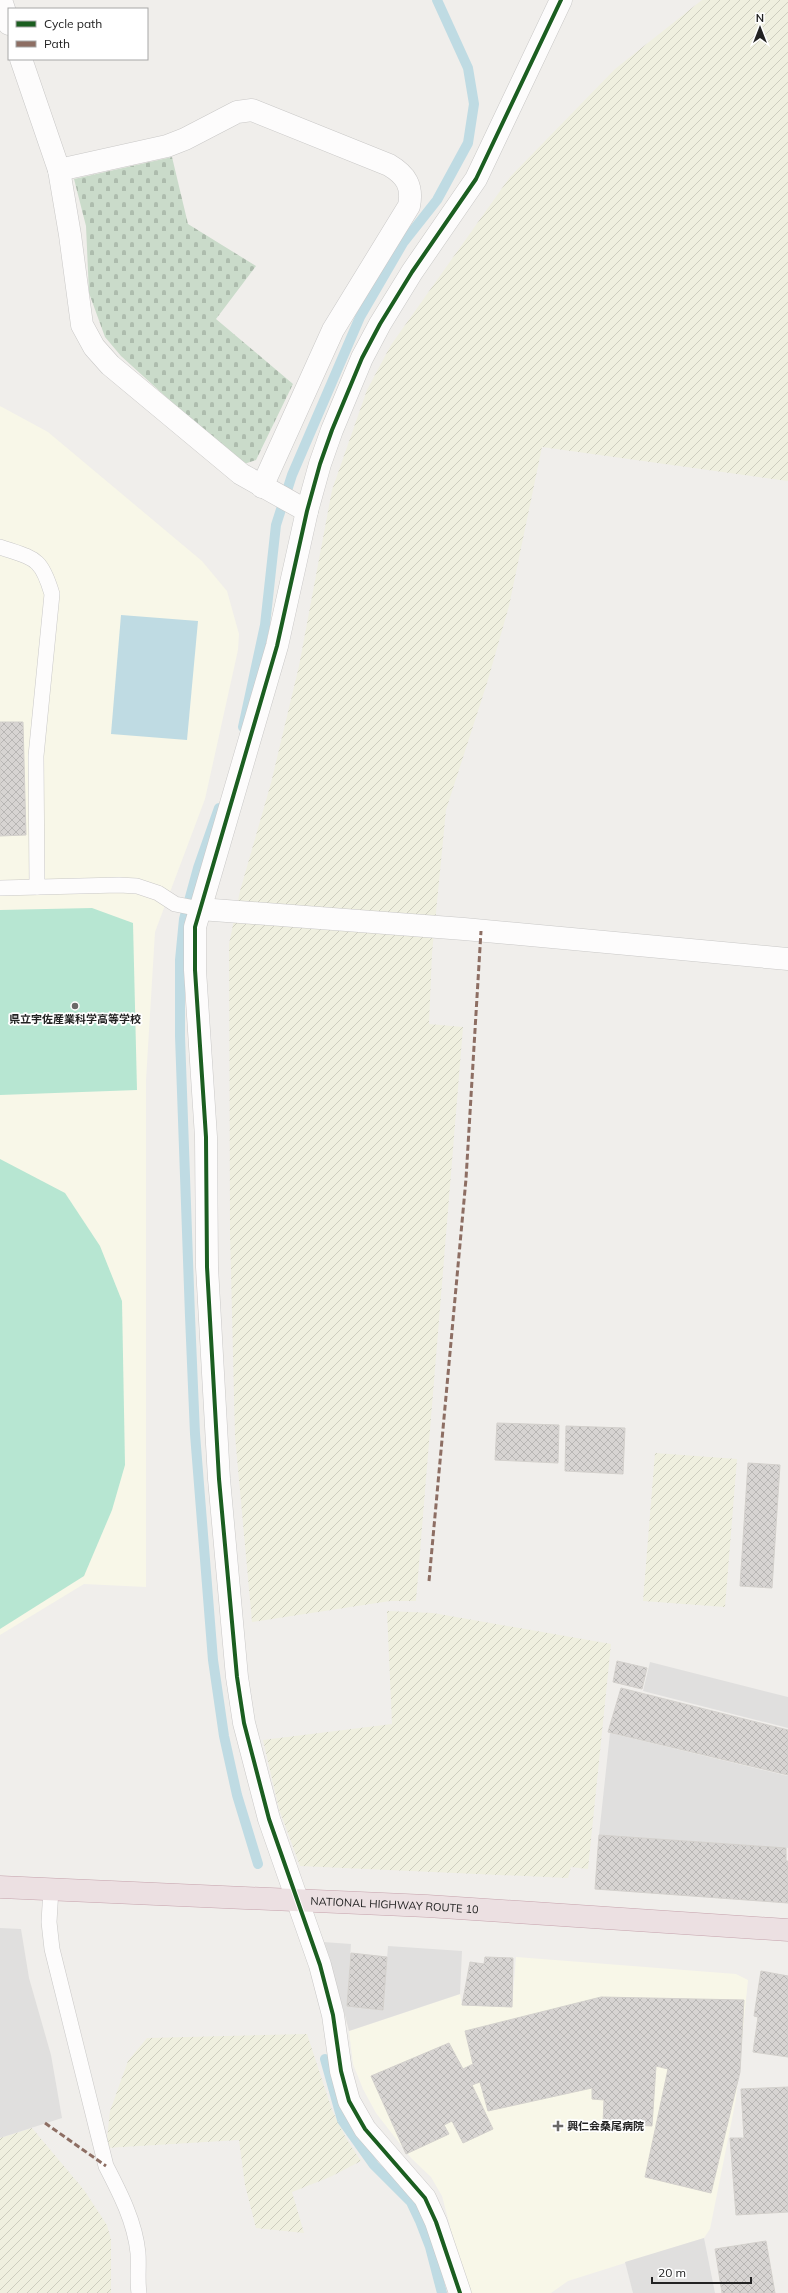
<svg xmlns="http://www.w3.org/2000/svg" width="788" height="2293" font-family="Mulish,'Noto Sans JP',sans-serif">
  <defs>
    <pattern id="farmland-furrows" width="10" height="10" patternUnits="userSpaceOnUse"><rect width="10" height="10" fill="#efefdf"/><path d="M-1 1l2-2M0 10L10 0M9 11l2-2" fill="none" stroke="#cdcdbf"/></pattern>
    <pattern id="cemetery-stones" width="16" height="16" patternUnits="userSpaceOnUse"><rect width="16" height="16" fill="#cadbca"/><path d="M2 7V4a2 2 0 0 1 4 0v3zM10 15v-3a2 2 0 0 1 4 0v3z" fill="#adbcad"/></pattern>
    <pattern id="building-cross-hatch" width="8" height="8" patternUnits="userSpaceOnUse"><rect width="8" height="8" fill="#d7d4d2"/><path d="M0 0l8 8M0 8l8-8" fill="none" stroke="#b8b6b4"/></pattern>
  </defs>
  <rect width="100%" height="100%" fill="#f0eeeb"/>
  <g fill="#f8f7e8">
    <path d="M 0,406 L 48,432 L 202,561 L 227,591 L 239,634 L 238,650 L 205,799 L 155,932 L 146,1080 L 146,1587 L 84,1584 L 0,1635 Z"/>
    <path d="M 516,1957 L 736,1974 L 748,1980 L 736,2099 L 710,2229 L 704,2238 L 568,2281 L 551,2293 L 470,2293 L 463,2276 L 442,2196 L 431,2177 L 411,2158 L 376,2113 L 363,2089 L 353,2064 L 349,2031 L 460,1994 L 462,2005 L 512,2007 Z"/>
  </g>
  <g fill="url(#farmland-furrows)">
    <path d="M 702,0 L 788,0 L 788,481 L 542,447 L 509,606 L 487,683 L 446,810 L 432,953 L 429,1024 L 463,1027 L 416,1601 L 390,1601 L 252,1622 L 235,1436 L 230,1232 L 229,944 L 240,891 L 271,783 L 299,666 L 332,490 L 367,390 L 391,345 L 510,177 L 615,69 Z"/>
    <path d="M 655,1453 L 737,1459 L 725,1607 L 643,1601 Z"/>
    <path d="M 387,1611 L 433,1613 L 611,1644 L 588,1869 L 571,1867 L 568,1878 L 300,1866 L 279,1809 L 263,1740 L 392,1724 Z"/>
    <path d="M 307,2034 L 332,2110 L 346,2138 L 361,2161 L 330,2177 L 292,2192 L 304,2233 L 256,2228 L 245,2185 L 239,2140 L 106,2148 L 110,2111 L 128,2061 L 147,2038 Z"/>
    <path d="M 32,2128 L 84,2190 L 107,2225 L 111,2240 L 111,2293 L 0,2293 L 0,2138 Z"/>
  </g>
  <path fill="url(#cemetery-stones)" d="M 172,157 L 188,224 L 256,266 L 216,319 L 293,384 L 256,460 L 241,465 L 121,356 L 105,337 L 89,293 L 86,226 L 74,179 Z"/>
  <g fill="#b7e6d2">
    <path d="M 92,908 L 133,923 L 137,1090 L 0,1095 L 0,910 Z"/>
    <path d="M 0,1159 L 65,1193 L 100,1246 L 122,1301 L 125,1465 L 112,1510 L 84,1576 L 0,1629 Z"/>
  </g>
  <g fill="#e0dfde">
    <path d="M 650,1662 L 788,1697 L 788,1728 L 643,1691 Z"/>
    <path d="M 610,1733 L 788,1776 L 788,1848 L 599,1835 Z"/>
    <path d="M 0,1928 L 21,1929 L 29,1978 L 51,2055 L 62,2118 L 0,2138 Z"/>
    <path d="M 323,1942 L 351,1944 L 347,2006 L 383,2010 L 388,1946 L 462,1951 L 460,1994 L 349,2031 L 343,2008 L 326,1961 Z"/>
    <path d="M 704,2238 L 715,2293 L 633,2293 L 625,2262 Z"/>
  </g>
  <path fill="#bfdbe3" d="M 121,615 L 198,621 L 187,740 L 111,734 Z"/>
  <g fill="none" stroke-linecap="round" stroke-linejoin="round">
    <g stroke="#bfdbe3" stroke-width="10">
      <path d="M 243,727 L 265,625 L 276,525 L 292,475 L 360,317 L 403,243 L 437,200 L 468,143 L 474,104 L 468,68 L 437,0"/>
      <path d="M 219,808 L 198,868 L 184,919 L 180,960 L 180,1036 L 190,1316 L 195,1434 L 213,1660 L 224,1736 L 237,1795 L 258,1864"/>
      <path d="M 325,2059 L 342,2120 L 374,2165 L 411,2202 L 420,2221 L 430,2247 L 442,2293"/>
    </g>
  </g>
  <g fill="url(#building-cross-hatch)" stroke="#d3d0cc">
    <path d="M 0,722 L 23,722 L 26,835 L 0,836 Z"/>
    <path d="M 497,1423 L 559,1425 L 558,1463 L 495,1460 Z"/>
    <path d="M 566,1426 L 625,1428 L 623,1474 L 565,1471 Z"/>
    <path d="M 748,1463 L 780,1465 L 772,1588 L 740,1586 Z"/>
    <path d="M 617,1661 L 647,1668 L 642,1689 L 613,1682 Z"/>
    <path d="M 621,1688 L 788,1730 L 788,1775 L 608,1732 Z"/>
    <path d="M 599,1835 L 786,1848 L 786,1861 L 788,1861 L 788,1903 L 595,1889 Z"/>
    <path d="M 351,1953 L 387,1957 L 383,2010 L 347,2006 Z"/>
    <path d="M 485,1957 L 513,1958 L 512,2007 L 462,2005 L 470,1962 L 484,1964 Z"/>
    <path d="M 761,1971 L 788,1976 L 788,2057 L 753,2052 L 758,2017 L 754,2016 Z"/>
    <path d="M 601,1997 L 744,2000 L 740,2072 L 711,2193 L 645,2177 L 668,2069 L 656,2066 L 652,2126 L 603,2123 L 604,2100 L 592,2099 L 592,2088 L 488,2111 L 480,2082 L 472,2085 L 493,2129 L 463,2143 L 452,2121 L 444,2125 L 449,2134 L 406,2154 L 371,2076 L 449,2043 L 463,2069 L 473,2064 L 465,2031 Z"/>
    <path d="M 788,2087 L 788,2212 L 736,2215 L 730,2138 L 744,2138 L 741,2089 Z"/>
    <path d="M 766,2241 L 775,2293 L 722,2293 L 715,2249 Z"/>
  </g>
  <g fill="none" stroke-linecap="round" stroke-linejoin="round">
    <defs>
      <g id="lane">
        <path d="M 0,547 C 35,559 41,557 52,594 L 36,756 L 37,887"/>
        <path d="M 0,888 L 119,885 L 137,886 L 158,893 L 175,904 L 200,909"/>
        <path d="M 51,1889 L 49,1922 L 52,1949 L 106,2166 C 120,2193 135,2222 138,2253 C 139,2266 137,2280 139,2293"/>
      </g>
      <g id="street">
        <path d="M 1,0 L 9,24"/>
        <path d="M 21,59 L 59,170 L 70,235 L 82,325 L 94,347 L 110,365 L 241,474 L 307,511"/>
        <path d="M 59,170 L 167,146 L 185,139 L 237,112 L 252,110 L 389,165 C 406,175 413,186 409,206 L 333,330 L 262,487"/>
        <path d="M 200,909 L 464,929 L 788,959"/>
        <path d="M 460,2293 L 436,2222 L 425,2198 L 365,2129 L 349,2101 L 341,2071 L 333,2015 L 320,1965 L 269,1819 L 244,1723 L 237,1677 L 219,1479 L 207,1267 L 206,1137 L 195,970 L 195,927 L 277,646 L 307,511 L 320,464 L 332,430 L 362,358 L 380,324 L 412,272 L 476,179 L 561,0"/>
      </g>
      <g id="highway">
        <path id="s1" d="M 0,1887 L 427,1906 L 788,1930"/>
      </g>
    </defs>
    <use href="#lane" stroke="#c9c8c7" stroke-width="16"/>
    <use href="#street" stroke="#c9c8c7" stroke-width="23"/>
    <use href="#highway" stroke="#c5a2ac" stroke-width="23"/>
    <use href="#lane" stroke="#fdfcfc" stroke-width="15"/>
    <use href="#street" stroke="#fdfcfc" stroke-width="22"/>
    <use href="#highway" stroke="#ece0e2" stroke-width="22"/>
    <g stroke="#8d6e63" stroke-width="3" stroke-dasharray="6 3" stroke-linecap="butt">
      <path d="M 429,1581 L 466,1179 L 481,931"/>
      <path d="M 45,2123 L 106,2166"/>
    </g>
    <defs>
      <path id="cycleway" d="M 460,2293 L 436,2222 L 425,2198 L 365,2129 L 349,2101 L 341,2071 L 333,2015 L 320,1965 L 269,1819 L 244,1723 L 237,1677 L 219,1479 L 207,1267 L 206,1137 L 195,970 L 195,927 L 277,646 L 307,511 L 320,464 L 332,430 L 362,358 L 380,324 L 412,272 L 476,179 L 561,0"/>
    </defs>
    <use href="#cycleway" stroke="#fff" stroke-width="6"/>
    <use href="#cycleway" stroke="#1b5e20" stroke-width="4"/>
  </g>
  <g fill="#6a6968" stroke="#fff" stroke-width="1.5">
    <circle cx="75" cy="1006" r="4"/>
    <path d="M556 2120h4v4h4v4h-4v4h-4v-4h-4v-4h4z"/>
  </g>
  <g text-anchor="middle" dominant-baseline="central" stroke-width="3.5" stroke-linejoin="round" paint-order="stroke">
    <g font-size="11" font-weight="bold" fill="#222" stroke="#fff">
      <text x="75" y="1019">県立宇佐産業科学高等学校</text>
      <text x="567" y="2126" text-anchor="start">興仁会桑尾病院</text>
    </g>
    <g font-size="11" fill="#222" stroke="#fff">
      <text stroke="none"><textPath href="#s1" startOffset="395">NATIONAL HIGHWAY ROUTE 10</textPath></text>
    </g>
  </g>
  <rect x="8" y="8" width="140" height="52" fill="#ffffff" stroke="#a7a7a7"/>
  <rect x="16" y="21" width="20" height="6" fill="#1b5e20" stroke="#a7a7a7"/>
  <text x="44" y="28" font-size="12" fill="#222222">Cycle path</text>
  <rect x="16" y="41" width="20" height="6" fill="#8d6e63" stroke="#a7a7a7"/>
  <text x="44" y="48" font-size="12" fill="#222222">Path</text>
  <g transform="translate(760 28)" stroke="#ffffff" stroke-width="3" paint-order="stroke">
  <path d="M0-3L7 15L0 10L-7 15Z" fill="#222222"/>
  <text y="-6" font-size="11" font-weight="bold" text-anchor="middle" fill="#222222">N</text>
  </g>
  <path d="M652 2277v6h99v-6" fill="none" stroke="#222222" stroke-width="2"/>
  <text x="658" y="2277" font-size="12" fill="#222222" stroke="#ffffff" stroke-width="3" paint-order="stroke">20 m</text>
</svg>
